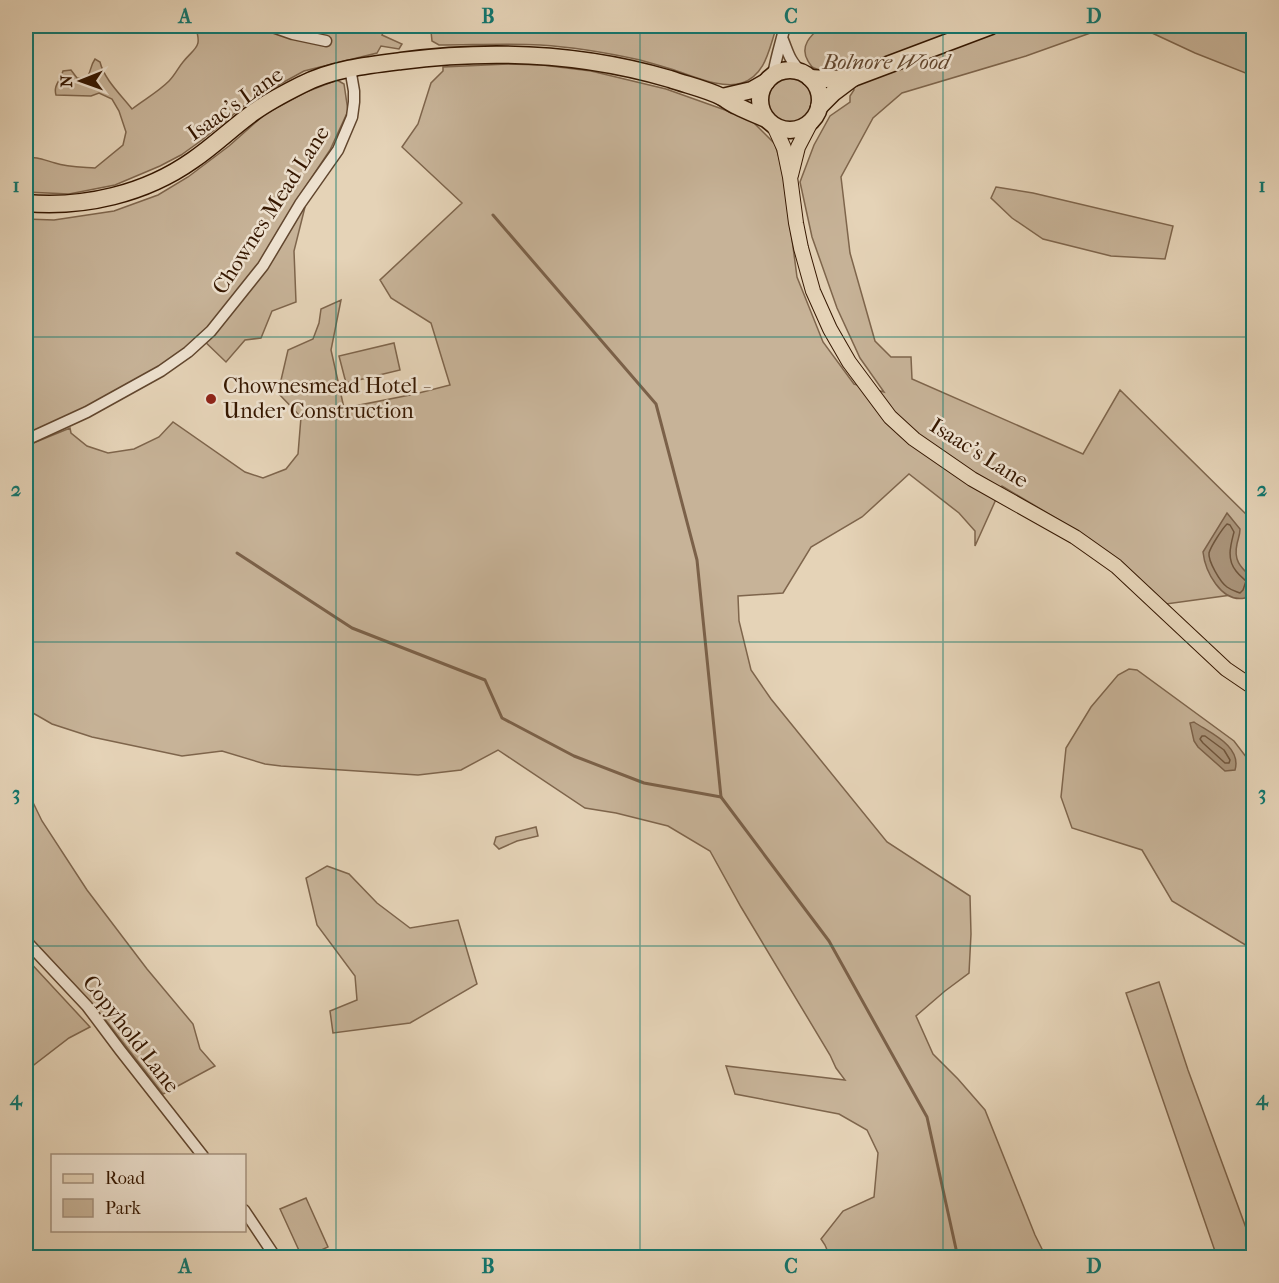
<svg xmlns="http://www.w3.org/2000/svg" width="1279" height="1283" font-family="'IM FELL French Canon',serif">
  <rect width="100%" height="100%" fill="#e5d3b7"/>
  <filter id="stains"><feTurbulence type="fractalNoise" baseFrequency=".00333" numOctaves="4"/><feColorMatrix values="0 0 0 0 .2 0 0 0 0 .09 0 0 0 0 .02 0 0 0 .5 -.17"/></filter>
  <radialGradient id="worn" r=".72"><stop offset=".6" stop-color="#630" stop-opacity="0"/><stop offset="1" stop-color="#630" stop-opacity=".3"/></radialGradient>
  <g fill="#c7b398" stroke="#7e654c" stroke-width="1.5">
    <path d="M 193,26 L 259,26 L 267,29 L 270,26 L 386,26 L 382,35 L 402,44 L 399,49 L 381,46 L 377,53 L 304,71 L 273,88 L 245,105 L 202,140 L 181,155 L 160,166 L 115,185 L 69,194 L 26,192 L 26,158 C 36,156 44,160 55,163 C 67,167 82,167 95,168 L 123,145 L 126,132 L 119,111 L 112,99 L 99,93 L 91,96 L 56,95 C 53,85 61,80 63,71 L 71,70 L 77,78 L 86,79 C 91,73 90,66 95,59 L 100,62 C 104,79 121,95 132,109 C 145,99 158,92 169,81 C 175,75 178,68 183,62 C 195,47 203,48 195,26 Z"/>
    <path d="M 433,26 L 781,26 L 780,27 L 777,26 C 769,47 767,74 742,83 C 722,90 691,75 671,69 C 661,66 651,63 640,60 C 608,53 574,47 540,45 C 507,43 473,45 439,45 L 432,41 L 431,31 Z"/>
    <path d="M 822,26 L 1110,26 L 1026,56 L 902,93 L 873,118 L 841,177 L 850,253 L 875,341 L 891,357 L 911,357 L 912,379 L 1083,454 L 1120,390 L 1253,521 L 1253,592 L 1166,604 L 1120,564 L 1081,533 L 1002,486 L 975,546 L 975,531 L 959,513 L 909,474 L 862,517 L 811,547 L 783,593 L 738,596 L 739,621 L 751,670 L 771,699 L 887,842 L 970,896 L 971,934 L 969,973 L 945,991 L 916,1016 L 933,1054 L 958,1079 L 985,1110 L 1035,1235 L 1046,1257 L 830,1257 L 825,1245 L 821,1239 L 843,1211 L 874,1197 L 878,1153 L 867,1130 L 839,1114 L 735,1094 L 726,1066 L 845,1080 L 836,1068 L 830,1055 L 741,907 L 710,851 L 668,826 L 616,813 L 585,808 L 498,750 L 461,770 L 418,775 L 281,766 L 265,764 L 222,751 L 182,756 L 92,737 L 52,724 L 26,709 L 26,446 L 70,428 L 71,433 L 87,446 L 108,453 L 134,449 L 159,437 L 173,422 L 245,472 L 263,478 L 286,469 L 298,454 L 301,417 L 278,393 L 288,350 L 313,339 L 319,323 L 321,309 L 341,300 L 331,350 L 344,408 L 415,394 L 450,385 L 431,323 L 391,298 L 380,280 L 462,203 L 402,147 L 418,124 L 431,83 L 443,71 L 443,67 L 508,64 L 542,65 L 591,71 L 666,89 L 725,110 L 753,122 L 775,144 L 783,171 L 797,277 L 823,342 L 854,384 L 884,392 L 860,358 L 837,308 L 812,237 L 800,182 L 814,145 L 830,116 L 850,102 L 850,96 L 854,90 L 848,70 C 838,71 824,73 814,68 C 811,67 810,64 808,61 C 799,46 811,35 822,26 Z"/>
    <path d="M 1137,26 L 1253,26 L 1253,76 L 1195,53 Z"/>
    <circle cx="790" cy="101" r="24"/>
    <path d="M 337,80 L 344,84 L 348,111 L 330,150 L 294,204 L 305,207 L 294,251 L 296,302 L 272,311 L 261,338 L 245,340 L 226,362 L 200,337 L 159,367 L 85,408 L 26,435 L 26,219 L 54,220 L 114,211 L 158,195 L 188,177 L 229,146 L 265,114 L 306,92 Z"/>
    <path d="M 996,187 L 1033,193 L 1173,226 L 1165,259 L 1111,256 L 1043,239 L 1012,218 L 991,198 Z"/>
    <path d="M 394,343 L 400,370 L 346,383 L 339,356 Z"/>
    <path d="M 1129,669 L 1137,670 L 1234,741 L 1253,766 L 1253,962 L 1249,947 L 1172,901 L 1142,850 L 1072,828 L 1061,797 L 1066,748 L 1091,707 L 1118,675 Z"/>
    <path d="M 26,788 L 42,821 L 87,890 L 147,969 L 193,1024 L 200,1049 L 215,1066 L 163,1094 L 104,1018 L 56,965 L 26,934 Z"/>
    <path d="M 536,827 L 538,836 L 517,841 L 499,849 L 494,844 L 496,837 Z"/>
    <path d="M 327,866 L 349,874 L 377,903 L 410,928 L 458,920 L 477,984 L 410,1023 L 333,1033 L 330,1011 L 357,1000 L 355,976 L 317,925 L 306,878 Z"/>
    <path d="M 26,958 L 90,1027 L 69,1038 L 26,1071 Z"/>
    <path d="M 1159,982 L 1188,1070 L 1253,1247 L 1253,1257 L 1217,1257 L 1126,993 Z"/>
    <path d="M 306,1198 L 328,1247 L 306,1257 L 302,1257 L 280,1209 Z"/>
  </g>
  <g fill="#a99379" stroke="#7b6149" stroke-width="1.5">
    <path d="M 1227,513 L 1240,529 C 1240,535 1238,539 1237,544 C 1233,562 1242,568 1253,579 L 1252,585 L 1245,598 C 1221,603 1205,571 1203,552 Z"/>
    <path d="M 1194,722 C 1210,733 1242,746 1235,770 L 1225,771 L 1198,747 L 1194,741 L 1190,723 Z"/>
  </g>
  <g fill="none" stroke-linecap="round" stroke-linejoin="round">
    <g stroke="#6f553c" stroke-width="1.5">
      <path d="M 1227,524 L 1230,525 L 1234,532 C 1231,544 1226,559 1236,571 C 1239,575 1243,578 1246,581 L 1243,590 L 1240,593 C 1235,591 1231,590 1227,587 C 1220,582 1208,561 1209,553 C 1211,546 1222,529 1227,524 Z"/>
      <path d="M 1202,736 L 1205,736 L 1224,750 L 1230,760 L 1229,763 L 1225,763 L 1203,743 L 1200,739 Z"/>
    </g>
    <g stroke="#7b6149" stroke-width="3">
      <path d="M 493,215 L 656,404 L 697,560 L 721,797 L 829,941 L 927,1117 L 958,1258"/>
      <path d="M 237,553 L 352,628 L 485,680 L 502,718 L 574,756 L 644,783 L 721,797"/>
    </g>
    <defs>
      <g id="minor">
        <path d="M 270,26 L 293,34 L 326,41"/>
        <path d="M 783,40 C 789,55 789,59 801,72"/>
        <path d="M 773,75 C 776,58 781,42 785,26"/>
        <path d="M 26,440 L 87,412 L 161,371 L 188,352 L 211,331 L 263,266 L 300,204 L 338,150 L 352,117 L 354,102 L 354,91 L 350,68"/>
        <path d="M 26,941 L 87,1006 L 120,1050 L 203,1156"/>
        <path d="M 244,1210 L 276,1258"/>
      </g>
      <g id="major">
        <path d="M 774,126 L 784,148 L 790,177 L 796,223 L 801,248 L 813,291 L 830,329 L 849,362 L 890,417 L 914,439 L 972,479 L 1075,537 L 1116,566 L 1226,669 L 1254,688"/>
        <path d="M 791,175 L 798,147 L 811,122"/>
      </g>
      <g id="highway">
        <circle cx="790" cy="100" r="30"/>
        <path d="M 810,78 L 826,79 L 853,78 L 991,26"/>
        <path d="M 722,97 L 752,90 L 766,82"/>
        <path d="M 819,107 L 833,93 L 853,78"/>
        <path d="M 26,203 C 84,208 145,194 193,160 C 215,145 233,127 254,112 C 268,102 285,93 301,85 C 332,69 368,65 401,61 C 493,49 582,53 670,79 C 687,85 706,89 722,97 C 727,100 732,104 737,106 C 747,111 757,115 766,119"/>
      </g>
    </defs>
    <use href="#minor" stroke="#61462e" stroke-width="13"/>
    <use href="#major" stroke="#351700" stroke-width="16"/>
    <use href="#highway" stroke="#351700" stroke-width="19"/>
    <use href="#minor" stroke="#eee2d0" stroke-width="10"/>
    <use href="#major" stroke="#e5d3b7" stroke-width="14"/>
    <use href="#highway" stroke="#e5d3b7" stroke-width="16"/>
  </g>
  <path fill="none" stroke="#0f766e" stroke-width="1.5" stroke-opacity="0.55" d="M 336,26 L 336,1258M 640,26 L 640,1258M 943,26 L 943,1258M 26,337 L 1254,337M 26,642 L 1254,642M 26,946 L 1254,946"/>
  <circle fill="#8f2418" stroke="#eee2d0" stroke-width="2" cx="211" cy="399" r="6"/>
  <g text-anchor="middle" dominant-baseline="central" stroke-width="5" stroke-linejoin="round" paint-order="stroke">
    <g font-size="22" font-style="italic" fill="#61462e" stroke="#eee2d0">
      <text x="886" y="62">Bolnore Wood</text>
    </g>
    <g font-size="22" fill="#351700" stroke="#eee2d0">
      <text transform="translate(235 104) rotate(-35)">Isaac's Lane</text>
      <text transform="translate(271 210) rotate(-57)">Chownes Mead Lane</text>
      <text transform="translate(979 453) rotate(32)">Isaac's Lane</text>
      <text transform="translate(131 1034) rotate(52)">Copyhold Lane</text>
    </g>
    <g font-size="22" fill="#351700" stroke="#eee2d0" text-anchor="start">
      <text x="223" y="386">Chownesmead Hotel -<tspan x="223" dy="25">Under Construction</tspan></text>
    </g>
  </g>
  <rect width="1279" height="1283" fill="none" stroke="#e5d3b7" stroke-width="66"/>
  <rect x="51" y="1154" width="195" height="78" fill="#eee2d0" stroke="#a4917d" stroke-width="1.5"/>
  <rect x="63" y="1174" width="30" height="9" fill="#e5d3b7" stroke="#a4917d" stroke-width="1.5"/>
  <text x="105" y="1184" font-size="18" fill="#351700">Road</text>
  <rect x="63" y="1199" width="30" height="18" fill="#c7b398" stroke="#a4917d" stroke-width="1.5"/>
  <text x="105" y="1214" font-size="18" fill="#351700">Park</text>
  <g transform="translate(81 81) rotate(269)" stroke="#eee2d0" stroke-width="4.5" paint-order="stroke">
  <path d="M0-4.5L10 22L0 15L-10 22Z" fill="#351700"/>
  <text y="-9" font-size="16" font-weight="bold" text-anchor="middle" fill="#351700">N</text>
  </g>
  <rect x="33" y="33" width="1213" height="1217" fill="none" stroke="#0f766e" stroke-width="2"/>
  <g font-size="20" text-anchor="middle" font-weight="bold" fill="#0f766e">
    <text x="185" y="23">A</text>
    <text x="488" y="23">B</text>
    <text x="791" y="23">C</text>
    <text x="1094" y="23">D</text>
    <text x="16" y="192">1</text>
    <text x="1262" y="192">1</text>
    <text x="16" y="496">2</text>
    <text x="1262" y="496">2</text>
    <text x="16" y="800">3</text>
    <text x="1262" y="800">3</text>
    <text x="16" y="1105">4</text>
    <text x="1262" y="1105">4</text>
    <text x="185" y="1273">A</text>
    <text x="488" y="1273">B</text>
    <text x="791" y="1273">C</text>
    <text x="1094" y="1273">D</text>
  </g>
  <rect width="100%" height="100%" filter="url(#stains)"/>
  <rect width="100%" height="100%" fill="url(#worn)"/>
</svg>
